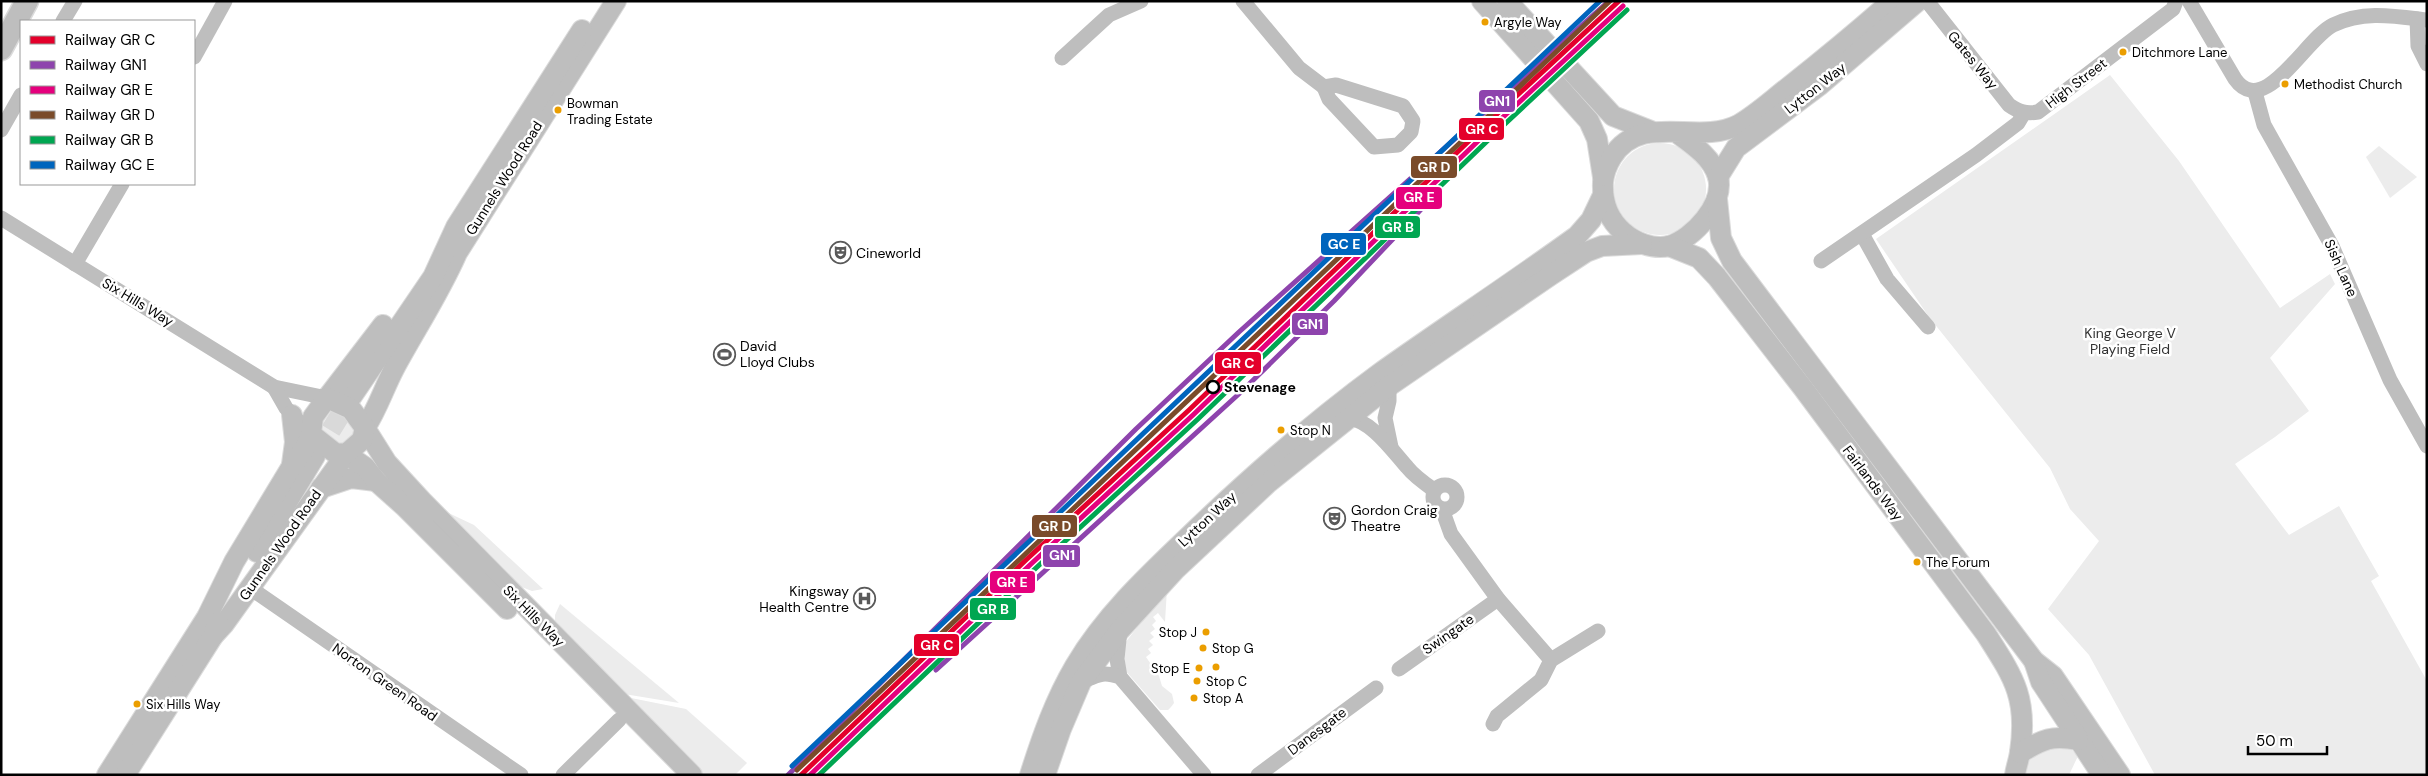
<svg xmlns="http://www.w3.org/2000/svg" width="2428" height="776" font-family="'DM Sans',sans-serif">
  <rect width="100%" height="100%" fill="#fff"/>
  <g fill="#ececec">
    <path d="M 2110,75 L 2179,161 L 2280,308 L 2330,274 L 2335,284 L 2270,358 L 2309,411 L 2275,437 L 2235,464 L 2289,535 L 2339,506 L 2379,576 L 2371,581 L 2427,681 L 2427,775 L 2155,775 L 2089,655 L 2048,609 L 2099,541 L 2070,509 L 2050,468 L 1929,317 L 1876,239 Z"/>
    <circle cx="1660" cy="189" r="46"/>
    <path d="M 2379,146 L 2417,177 L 2390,198 L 2366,157 Z"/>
    <path d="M 333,410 L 355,421 L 354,436 L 343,446 L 328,444 L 319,424 L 329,411 Z"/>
    <path d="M 438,508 L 474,525 L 543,589 L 532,591 L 519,586 Z"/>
    <path d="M 1167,589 L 1165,622 L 1158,613 L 1153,617 L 1156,621 L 1152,625 L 1155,629 L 1150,633 L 1154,637 L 1149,641 L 1153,645 L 1148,649 L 1151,653 L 1146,657 L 1159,676 L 1162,686 L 1172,694 L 1174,703 L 1171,707 L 1168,710 L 1160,710 L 1124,669 L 1125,643 Z"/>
    <path d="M 560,604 L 679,703 L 618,693 L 555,627 L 555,615 Z"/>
    <path d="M 626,697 L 686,709 L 747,763 L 735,775 L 701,775 Z"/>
    <path d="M 2068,746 L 2078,756 L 2069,775 L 2022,775 L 2032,751 Z"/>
  </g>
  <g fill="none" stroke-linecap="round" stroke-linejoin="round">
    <path stroke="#d9d9d9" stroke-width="20" stroke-dasharray="20 10" stroke-linecap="butt" d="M 315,456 L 352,396"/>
    <defs>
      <g id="major">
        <path d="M 616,1 L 457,253 C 439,294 415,330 394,369 C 384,388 377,410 365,428 L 387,463 L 422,501 L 692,775"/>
        <path d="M 1482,1 L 1589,121 L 1597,139 L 1603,177"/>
        <path d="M 1507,1 L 1613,116 L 1651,131"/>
        <path d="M 1677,133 C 1692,144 1712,157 1718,177 C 1725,204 1693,239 1669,246 C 1653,250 1634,242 1623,232 C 1608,219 1602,202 1603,182 C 1604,173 1607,165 1612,157 C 1641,111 1697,146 1738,125 C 1756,115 1773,99 1790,86 C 1824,59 1858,31 1892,1"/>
        <path d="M 1718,177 L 1736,148 L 1820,85 L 1918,1"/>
        <path d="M 1717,199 L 1721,238 L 1732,261 L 2034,661 L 2053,676 L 2120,775"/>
        <path d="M 1669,246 L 1699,258 L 1717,277 L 1803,388 L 1986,634 C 2014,678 2028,698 2020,752 C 2019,760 2016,767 2015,775"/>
        <path d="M 352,396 L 433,277 L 456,227 L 582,30"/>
        <path d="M 327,398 L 383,325"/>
        <path d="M 292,464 L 295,442 L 292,415"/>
        <path d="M 321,488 L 351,478 L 376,481"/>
        <path d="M 257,552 L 315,456"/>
        <path d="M 213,636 L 224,624 L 346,454 L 365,467 L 376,481 L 404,506 L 507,609"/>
        <path d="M 2034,661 L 2041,682 L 2102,775"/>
        <path d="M 2020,753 C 2043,739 2052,735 2078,740"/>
        <path d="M 107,775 L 207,617 L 234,562 L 292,466 L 305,448 L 311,434 L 313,417 L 327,398 L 351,409 L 365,428 L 362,440 L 346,454 L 335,453 L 311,434"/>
        <path d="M 125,775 L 213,636 L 218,623"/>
        <path d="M 1030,775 C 1042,737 1055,700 1075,666 C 1104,617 1145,578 1186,539 C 1247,480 1312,423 1380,373 C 1445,327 1512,283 1577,236 L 1591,220 L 1603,195"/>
        <path d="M 1045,775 L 1061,729 L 1081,682 L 1120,630 L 1175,570 L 1268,483 L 1389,386 L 1551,275 L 1586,252 L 1602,246 L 1642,244"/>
      </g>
      <path id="highway" d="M 1,49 L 27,1"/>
    </defs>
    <use href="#major" stroke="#dbdbdb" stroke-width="22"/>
    <use href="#highway" stroke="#dbdbdb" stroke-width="25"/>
    <g stroke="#bebebe" stroke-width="15">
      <path d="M 1243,1 L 1299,68 L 1324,87"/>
      <path d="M 1927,1 L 2009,105 C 2019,112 2026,114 2038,112 L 2173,9 L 2176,1"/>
      <path d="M 2189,1 L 2235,79 C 2264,120 2306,38 2333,25 C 2363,10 2395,16 2427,20"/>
      <path d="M 2417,19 L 2418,46 L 2427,64"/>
      <path d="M 63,21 L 75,1"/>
      <path d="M 194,57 L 225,1"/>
      <path d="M 1062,58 L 1109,15 L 1141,1"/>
      <path d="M 1336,85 L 1403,106 L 1413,121 L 1411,132 L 1398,145 L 1374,147 L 1329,99 L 1324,87 Z"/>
      <path d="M 2255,92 L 2264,125 L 2332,246 L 2390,380 L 2427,446"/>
      <path d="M 1,130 L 21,95"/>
      <path d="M 1,218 L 274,387 L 327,398"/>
      <path d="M 1862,234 L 1887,279 L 1928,327"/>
      <path d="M 1821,261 L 1976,155 L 2018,123 L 2024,113"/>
      <path d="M 75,264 L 122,184"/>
      <path d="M 1389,386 L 1389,401 L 1385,418 L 1391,447"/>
      <path d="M 274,387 L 286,408 L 300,423"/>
      <path d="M 1348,418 C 1371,420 1392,450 1407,467 C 1414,476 1424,483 1434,490"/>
      <circle cx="1445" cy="497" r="12"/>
      <path d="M 1442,509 L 1451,534 L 1498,599 L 1551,660"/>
      <path d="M 250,588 L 521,775"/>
      <path d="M 1399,669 L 1498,599"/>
      <path d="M 1120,677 L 1117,659 L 1120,630"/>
      <path d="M 1081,682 C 1098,675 1102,671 1120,677 L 1204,775"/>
      <path d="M 1493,724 L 1497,716 L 1541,680 L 1551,660 L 1598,631"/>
      <path d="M 563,775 L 619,720"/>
      <path d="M 1258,775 L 1376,688"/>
    </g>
    <use href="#major" stroke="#bebebe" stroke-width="20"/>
    <use href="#highway" stroke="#bebebe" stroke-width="22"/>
    <defs>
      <path id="rail-1" d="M 801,775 L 1027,559 L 1189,410 L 1497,114 L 1619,1"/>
      <g id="rail-2">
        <path d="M 936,670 L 1241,392 L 1334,301 L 1428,202"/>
        <path d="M 788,775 L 1136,429 L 1239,332 L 1609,1"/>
      </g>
      <path id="rail-3" d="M 810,775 L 1031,564 L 1193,415 L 1501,119 L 1623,6"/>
      <path id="rail-4" d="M 797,770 L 1610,1"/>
      <path id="rail-5" d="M 819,775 L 1036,568 L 1198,419 L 1506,123 L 1627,10"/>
      <path id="rail-6" d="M 792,766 L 1600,1"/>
    </defs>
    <use href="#rail-1" stroke="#fff" stroke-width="9"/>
    <use href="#rail-2" stroke="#fff" stroke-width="9"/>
    <use href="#rail-3" stroke="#fff" stroke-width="9"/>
    <use href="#rail-4" stroke="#fff" stroke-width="9"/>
    <use href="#rail-5" stroke="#fff" stroke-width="9"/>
    <use href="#rail-6" stroke="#fff" stroke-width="9"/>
    <use href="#rail-1" stroke="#e4002b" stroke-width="5"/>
    <use href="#rail-2" stroke="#8e44ad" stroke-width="5"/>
    <use href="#rail-3" stroke="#e5007d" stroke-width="5"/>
    <use href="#rail-4" stroke="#7a4b2a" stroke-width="5"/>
    <use href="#rail-5" stroke="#00a651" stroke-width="5"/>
    <use href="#rail-6" stroke="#0065bd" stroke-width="5"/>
  </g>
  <defs>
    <symbol id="theatre-ring" viewBox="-11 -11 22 22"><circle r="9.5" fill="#fff" stroke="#595959" stroke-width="1.5"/><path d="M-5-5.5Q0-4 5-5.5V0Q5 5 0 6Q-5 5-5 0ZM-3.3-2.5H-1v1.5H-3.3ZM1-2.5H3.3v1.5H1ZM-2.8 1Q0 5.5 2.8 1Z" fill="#595959"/></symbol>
    <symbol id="stadium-ring" viewBox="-11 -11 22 22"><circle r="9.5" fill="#fff" stroke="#595959" stroke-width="1.5"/><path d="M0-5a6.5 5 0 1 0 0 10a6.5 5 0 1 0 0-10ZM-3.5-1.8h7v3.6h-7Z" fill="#595959"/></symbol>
    <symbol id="hospital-ring" viewBox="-11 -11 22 22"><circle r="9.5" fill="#fff" stroke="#595959" stroke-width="1.5"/><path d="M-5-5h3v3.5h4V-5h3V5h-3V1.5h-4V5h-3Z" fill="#595959"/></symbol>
  </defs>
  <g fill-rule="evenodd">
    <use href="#theatre-ring" x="828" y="240" width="25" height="25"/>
    <use href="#stadium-ring" x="712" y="342" width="25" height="25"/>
    <use href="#theatre-ring" x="1322" y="506" width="25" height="25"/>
    <use href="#hospital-ring" x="852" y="586" width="25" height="25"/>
  </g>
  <g fill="#eb9e00" stroke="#fff" stroke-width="2">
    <circle cx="1485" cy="22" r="4.5"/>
    <circle cx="2123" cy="52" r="4.5"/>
    <circle cx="2285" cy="84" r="4.5"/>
    <circle cx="558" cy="110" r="4.5"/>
    <circle cx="1281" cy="430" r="4.5"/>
    <circle cx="1917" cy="562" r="4.5"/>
    <circle cx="1206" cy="632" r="4.5"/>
    <circle cx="1203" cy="648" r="4.5"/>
    <circle cx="1216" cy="667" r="4.5"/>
    <circle cx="1199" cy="668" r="4.5"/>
    <circle cx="1197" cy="681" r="4.5"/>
    <circle cx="1194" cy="698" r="4.5"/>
    <circle cx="137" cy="704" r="4.5"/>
  </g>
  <circle fill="#fff" stroke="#000" stroke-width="2.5" cx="1213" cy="387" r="6"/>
  <g text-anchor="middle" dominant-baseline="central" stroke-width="5" stroke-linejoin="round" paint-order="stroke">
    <g font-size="13" fill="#000" stroke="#fff" text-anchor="start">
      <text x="1494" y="22">Argyle Way</text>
      <text x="2132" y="52">Ditchmore Lane</text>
      <text x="2294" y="84">Methodist Church</text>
      <text x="567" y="103">Bowman<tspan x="567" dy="16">Trading Estate</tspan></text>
      <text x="1290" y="430">Stop N</text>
      <text x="1926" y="562">The Forum</text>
      <text x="1197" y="632" text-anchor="end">Stop J</text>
      <text x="1212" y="648">Stop G</text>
      <text x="1190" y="668" text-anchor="end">Stop E</text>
      <text x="1206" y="681">Stop C</text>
      <text x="1203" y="698">Stop A</text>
      <text x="146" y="704">Six Hills Way</text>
    </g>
    <g font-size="14" fill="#000" stroke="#fff">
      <text transform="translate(1973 60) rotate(51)">Gates Way</text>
      <text transform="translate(2076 83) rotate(-37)">High Street</text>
      <text transform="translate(1815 88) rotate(-38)">Lytton Way</text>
      <text transform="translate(504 178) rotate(-58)">Gunnels Wood Road</text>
      <text transform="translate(2341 268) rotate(66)">Sish Lane</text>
      <text transform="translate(138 302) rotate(31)">Six Hills Way</text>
      <text transform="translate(1873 483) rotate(53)">Fairlands Way</text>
      <text transform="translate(1207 519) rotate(-43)">Lytton Way</text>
      <text transform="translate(280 545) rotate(-55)">Gunnels Wood Road</text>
      <text transform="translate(534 616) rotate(45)">Six Hills Way</text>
      <text transform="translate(1448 634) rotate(-35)">Swingate</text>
      <text transform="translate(385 682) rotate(35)">Norton Green Road</text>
      <text transform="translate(1317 731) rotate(-37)">Danesgate</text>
    </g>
    <g font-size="14" fill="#000" stroke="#fff" text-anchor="start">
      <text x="856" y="253">Cineworld</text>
      <text x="740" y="346">David<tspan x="740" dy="16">Lloyd Clubs</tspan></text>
      <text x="1351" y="510">Gordon Craig<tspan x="1351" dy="16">Theatre</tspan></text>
      <text x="849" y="591" text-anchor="end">Kingsway<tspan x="849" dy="16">Health Centre</tspan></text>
    </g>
    <g font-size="14" fill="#333" stroke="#fff">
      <text x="2130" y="333">King George V<tspan x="2130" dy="16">Playing Field</tspan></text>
    </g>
    <g font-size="14" font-weight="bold" fill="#000" stroke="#fff" text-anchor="start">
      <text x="1224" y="387">Stevenage</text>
    </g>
  </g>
  <g stroke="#fff" stroke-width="2">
    <rect x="1478" y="89" width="38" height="24" rx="5" fill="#8e44ad"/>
    <rect x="1458" y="117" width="47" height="24" rx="5" fill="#e4002b"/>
    <rect x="1410" y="155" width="48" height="24" rx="5" fill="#7a4b2a"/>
    <rect x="1395" y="186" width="48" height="24" rx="5" fill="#e5007d"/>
    <rect x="1374" y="215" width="47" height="24" rx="5" fill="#00a651"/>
    <rect x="1320" y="232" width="47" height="24" rx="5" fill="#0065bd"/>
    <rect x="1291" y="312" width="38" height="24" rx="5" fill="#8e44ad"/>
    <rect x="1214" y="351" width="48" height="24" rx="5" fill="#e4002b"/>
    <rect x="1031" y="514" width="47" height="24" rx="5" fill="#7a4b2a"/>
    <rect x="1042" y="544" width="39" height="24" rx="5" fill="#8e44ad"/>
    <rect x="989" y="570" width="47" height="24" rx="5" fill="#e5007d"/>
    <rect x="969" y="597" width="48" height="24" rx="5" fill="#00a651"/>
    <rect x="913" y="633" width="47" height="24" rx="5" fill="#e4002b"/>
  </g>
  <g font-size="14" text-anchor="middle" font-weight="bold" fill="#fff">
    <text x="1497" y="106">GN1</text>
    <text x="1482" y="134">GR C</text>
    <text x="1434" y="172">GR D</text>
    <text x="1419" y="202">GR E</text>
    <text x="1398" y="232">GR B</text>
    <text x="1344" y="249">GC E</text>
    <text x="1310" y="329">GN1</text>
    <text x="1238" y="368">GR C</text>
    <text x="1055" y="531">GR D</text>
    <text x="1062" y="560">GN1</text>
    <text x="1012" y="587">GR E</text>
    <text x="993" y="614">GR B</text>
    <text x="937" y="650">GR C</text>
  </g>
  <rect width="2428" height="776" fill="none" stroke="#000000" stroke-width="5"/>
  <rect x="20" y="20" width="175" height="165" fill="#ffffff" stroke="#999999"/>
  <rect x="30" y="36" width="25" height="8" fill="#e4002b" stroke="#999999"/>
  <text x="65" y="45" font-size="15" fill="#000000">Railway GR C</text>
  <rect x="30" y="61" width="25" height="8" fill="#8e44ad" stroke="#999999"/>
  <text x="65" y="70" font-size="15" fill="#000000">Railway GN1</text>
  <rect x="30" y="86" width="25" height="8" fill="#e5007d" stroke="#999999"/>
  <text x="65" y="95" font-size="15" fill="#000000">Railway GR E</text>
  <rect x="30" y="111" width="25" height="8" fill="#7a4b2a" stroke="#999999"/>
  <text x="65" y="120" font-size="15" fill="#000000">Railway GR D</text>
  <rect x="30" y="136" width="25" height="8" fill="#00a651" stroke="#999999"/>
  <text x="65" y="145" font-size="15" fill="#000000">Railway GR B</text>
  <rect x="30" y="161" width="25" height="8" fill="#0065bd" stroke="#999999"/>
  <text x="65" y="170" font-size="15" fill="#000000">Railway GC E</text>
  <path d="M2248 746v8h79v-8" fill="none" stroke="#000000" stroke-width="2.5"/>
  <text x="2256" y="746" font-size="15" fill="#000000" stroke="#ffffff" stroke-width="4" paint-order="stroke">50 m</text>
</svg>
